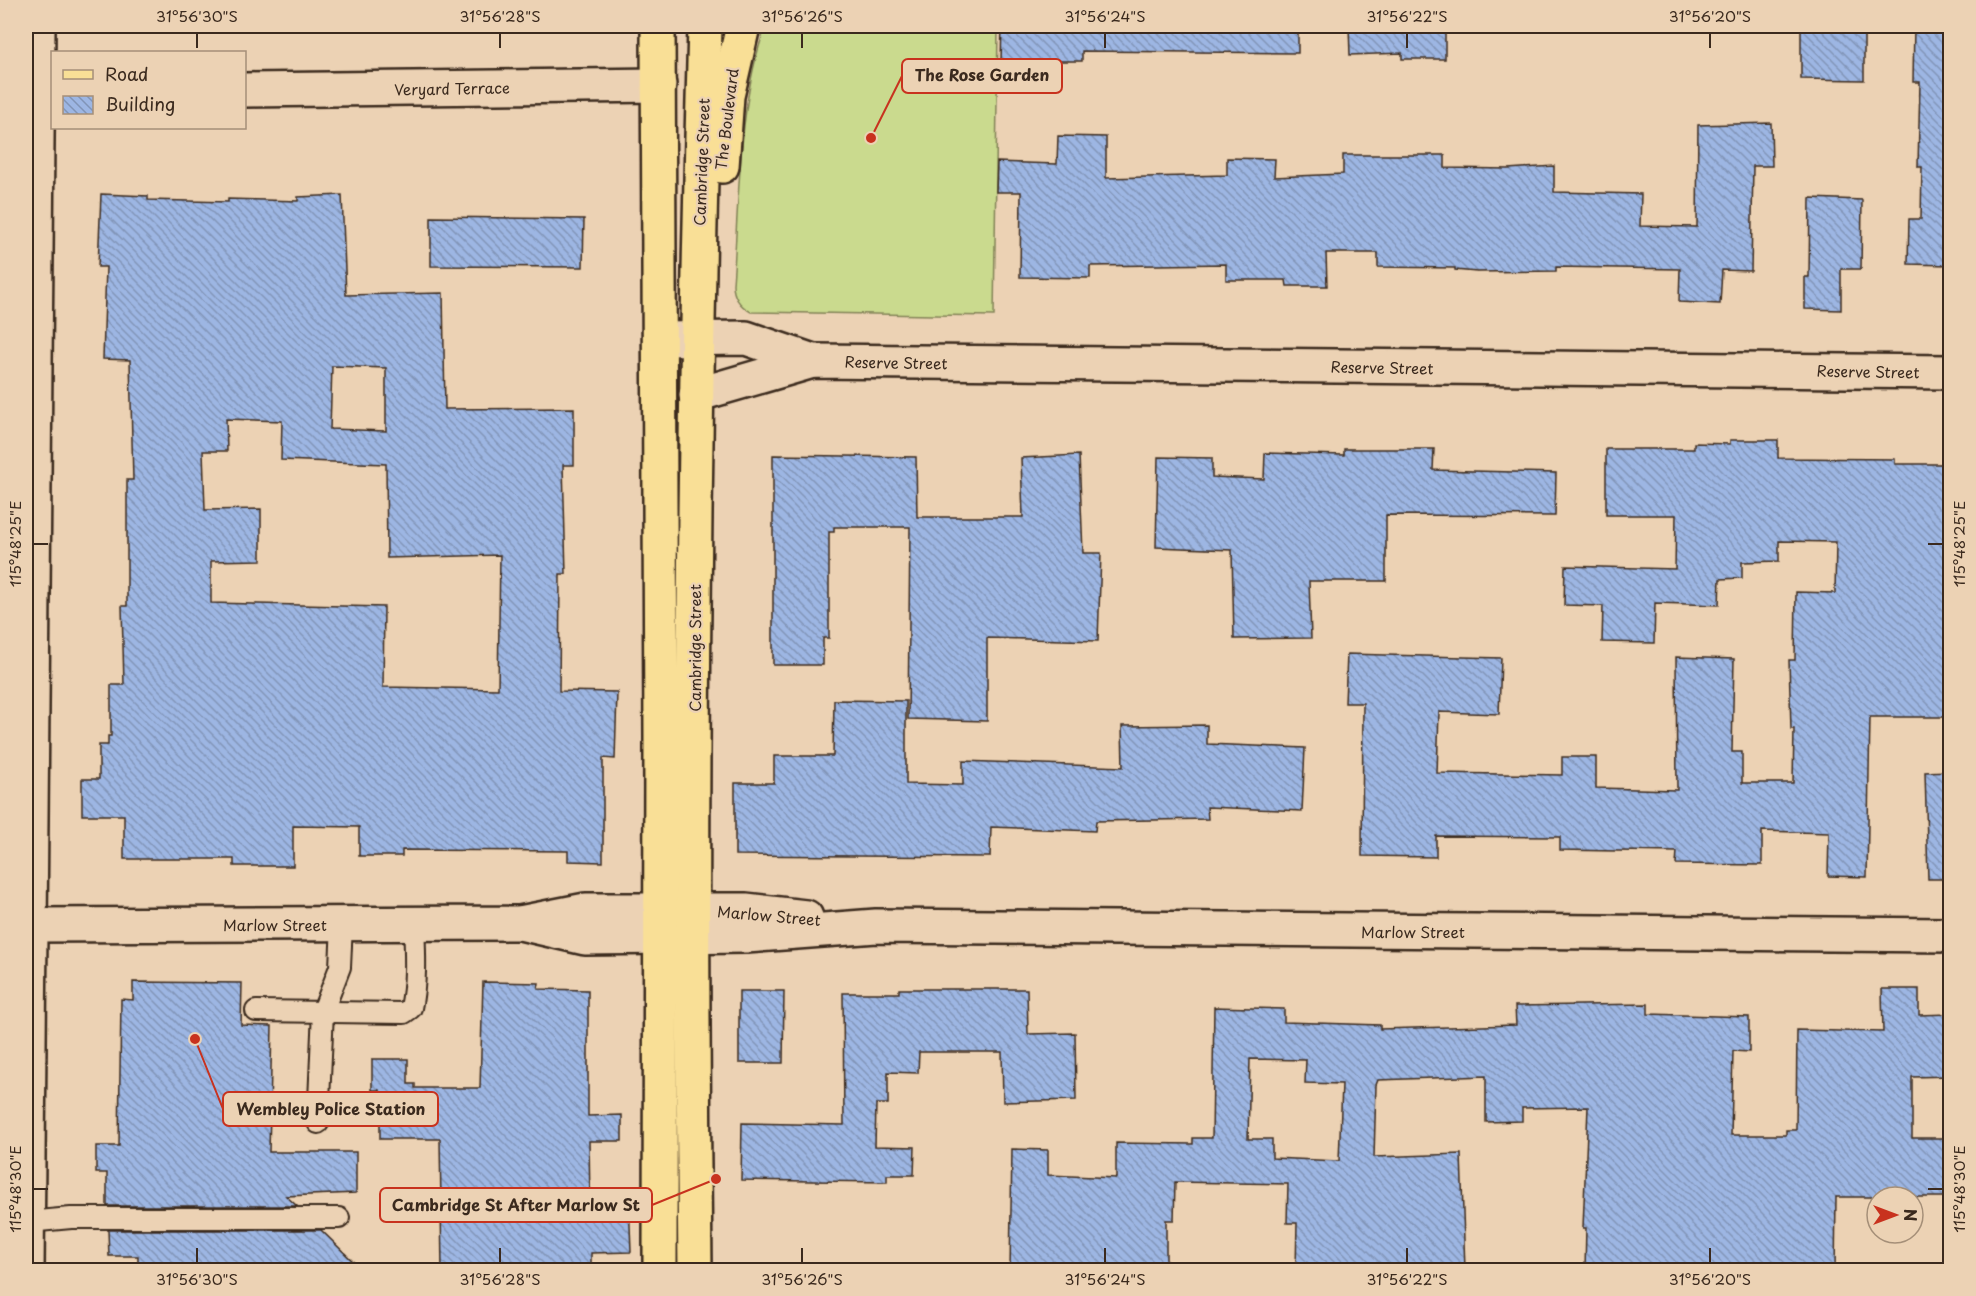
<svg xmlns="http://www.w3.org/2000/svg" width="1976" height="1296" font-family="'Playpen Sans',sans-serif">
  <defs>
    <pattern id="building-back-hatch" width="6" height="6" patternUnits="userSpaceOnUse" patternTransform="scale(1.5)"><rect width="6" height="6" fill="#9db6e3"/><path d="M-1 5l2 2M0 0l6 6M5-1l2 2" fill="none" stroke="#8194b7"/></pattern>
  </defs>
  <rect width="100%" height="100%" fill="#ecd2b4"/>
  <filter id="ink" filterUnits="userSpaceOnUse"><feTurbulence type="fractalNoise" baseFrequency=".0167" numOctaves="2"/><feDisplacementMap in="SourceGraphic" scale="12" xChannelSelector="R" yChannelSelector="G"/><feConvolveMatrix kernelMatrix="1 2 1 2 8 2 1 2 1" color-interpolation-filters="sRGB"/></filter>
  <g filter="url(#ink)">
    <path fill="#cada8e" stroke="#828256" stroke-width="1.5" d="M 766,26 L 998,26 L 994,316 L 751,312 C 740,306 733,297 733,284 C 739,206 738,98 766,26 Z"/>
    <g fill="url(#building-back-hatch)" stroke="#3b2a1e" stroke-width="1.5" fill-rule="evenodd">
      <path d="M 1002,26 L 1298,26 L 1298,53 L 1082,51 L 1082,61 L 1001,61 Z"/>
      <path d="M 1349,26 L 1445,26 L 1445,59 L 1402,59 L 1402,53 L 1350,55 Z"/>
      <path d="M 1801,26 L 1864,26 L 1864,80 L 1801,79 Z"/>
      <path d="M 1914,26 L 1950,26 L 1950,265 L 1908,264 L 1909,219 L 1921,219 L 1922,167 L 1918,167 L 1920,82 L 1913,82 Z"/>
      <path d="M 1771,123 L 1772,166 L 1753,166 L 1751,271 L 1722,270 L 1720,304 L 1679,302 L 1680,269 L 1556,267 L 1556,271 L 1477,272 L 1455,270 L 1455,268 L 1378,267 L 1378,253 L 1326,253 L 1327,286 L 1287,286 L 1286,280 L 1226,280 L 1226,264 L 1090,266 L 1090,278 L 1020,277 L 1021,192 L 996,192 L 997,162 L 1057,164 L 1058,136 L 1106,137 L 1106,178 L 1227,175 L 1227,158 L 1275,159 L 1274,177 L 1343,174 L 1343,155 L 1445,155 L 1445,168 L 1508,169 L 1554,166 L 1554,192 L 1641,194 L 1640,226 L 1697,227 L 1698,125 Z"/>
      <path d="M 101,194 L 148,196 L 148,200 L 228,202 L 228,199 L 298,201 L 298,197 L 342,195 L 346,295 L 443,293 L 445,409 L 574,408 L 574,465 L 563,465 L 566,574 L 560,574 L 559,691 L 617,692 L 615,759 L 603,758 L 603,862 L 568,861 L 568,851 L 402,850 L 402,856 L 359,856 L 359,827 L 293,826 L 293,866 L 234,866 L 234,859 L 124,859 L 124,815 L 82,815 L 82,779 L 99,779 L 99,745 L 108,745 L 108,736 L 111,736 L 111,685 L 124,685 L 122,606 L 127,606 L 127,480 L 133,480 L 130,360 L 103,359 L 106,267 L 98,267 ZM 332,366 L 386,368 L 386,431 L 330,429 ZM 226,419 L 282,421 L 281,460 L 386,464 L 387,558 L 500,555 L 498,689 L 383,687 L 384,607 L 211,603 L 211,561 L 261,560 L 261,509 L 205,510 L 203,451 L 227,451 Z"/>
      <path d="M 1810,198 L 1862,200 L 1861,269 L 1841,269 L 1841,310 L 1805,309 L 1805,277 L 1809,277 Z"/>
      <path d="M 431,217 L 584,219 L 583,267 L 431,266 Z"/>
      <path d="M 1730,440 L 1778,440 L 1778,458 L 1895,459 L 1895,464 L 1950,464 L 1950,717 L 1870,717 L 1867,877 L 1828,876 L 1829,833 L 1762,831 L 1762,865 L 1676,864 L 1677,852 L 1560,850 L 1560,837 L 1436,836 L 1436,857 L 1362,856 L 1363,703 L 1345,703 L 1347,654 L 1501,658 L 1499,714 L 1439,712 L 1437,773 L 1562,775 L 1562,757 L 1596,757 L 1596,788 L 1677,790 L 1676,657 L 1734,659 L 1732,752 L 1742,752 L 1742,783 L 1793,783 L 1794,729 L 1791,729 L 1789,660 L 1795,660 L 1796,592 L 1835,593 L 1836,542 L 1779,541 L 1779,561 L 1742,562 L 1742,578 L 1720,579 L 1719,605 L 1655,603 L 1654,643 L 1602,642 L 1603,606 L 1564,605 L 1565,566 L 1675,569 L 1676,515 L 1606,515 L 1606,449 L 1694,449 L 1694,443 L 1730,444 Z"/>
      <path d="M 1344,449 L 1434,449 L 1433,470 L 1556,473 L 1555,516 L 1386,515 L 1386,581 L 1309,581 L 1311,638 L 1234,639 L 1232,550 L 1156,547 L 1158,457 L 1212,458 L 1212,477 L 1264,479 L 1265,453 L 1344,455 Z"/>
      <path d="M 773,455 L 916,457 L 917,517 L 1023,517 L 1021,458 L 1079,455 L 1083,553 L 1101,553 L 1098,641 L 987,638 L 987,721 L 908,719 L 910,527 L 834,527 L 834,532 L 829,532 L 829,638 L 823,638 L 823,665 L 773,665 Z"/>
      <path d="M 834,700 L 906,701 L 906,784 L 963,785 L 963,761 L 1123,767 L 1122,726 L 1207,725 L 1207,744 L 1305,748 L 1302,811 L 1207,807 L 1208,819 L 1096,821 L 1095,831 L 991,827 L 990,857 L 735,855 L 735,783 L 774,783 L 774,756 L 833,756 Z"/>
      <path d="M 1950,771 L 1950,879 L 1928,879 L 1925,772 Z"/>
      <path d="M 133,982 L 242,983 L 241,1025 L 272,1026 L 269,1152 L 356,1152 L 356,1193 L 286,1196 L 297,1206 L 107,1206 L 107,1173 L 96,1173 L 96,1146 L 119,1146 L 121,999 L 133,1000 Z"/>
      <path d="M 483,982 L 539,983 L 538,989 L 588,990 L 588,1116 L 622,1115 L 622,1141 L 589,1141 L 590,1202 L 629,1200 L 631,1252 L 591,1253 L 591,1270 L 442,1270 L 440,1139 L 380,1139 L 380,1090 L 372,1090 L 372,1059 L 408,1059 L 408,1084 L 415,1084 L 415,1088 L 480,1088 Z"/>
      <path d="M 899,989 L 1027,989 L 1028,1034 L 1075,1033 L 1076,1100 L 1003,1102 L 1002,1052 L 919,1052 L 918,1073 L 888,1072 L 888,1104 L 876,1104 L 875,1146 L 915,1147 L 914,1175 L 887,1175 L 887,1182 L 741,1180 L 742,1123 L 844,1125 L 843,993 L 899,993 Z"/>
      <path d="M 1882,989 L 1919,989 L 1919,1015 L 1950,1014 L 1950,1076 L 1912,1077 L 1912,1138 L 1946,1138 L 1945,1197 L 1836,1197 L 1835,1270 L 1585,1270 L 1586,1228 L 1583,1228 L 1588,1107 L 1522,1108 L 1522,1121 L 1486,1122 L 1486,1076 L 1378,1080 L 1376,1085 L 1374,1157 L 1461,1154 L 1465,1270 L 1296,1270 L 1297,1223 L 1287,1223 L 1288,1184 L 1175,1182 L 1174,1220 L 1166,1220 L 1166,1270 L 1010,1270 L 1012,1149 L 1048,1150 L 1048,1175 L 1116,1178 L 1116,1143 L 1193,1144 L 1193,1138 L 1212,1138 L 1214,1007 L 1284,1009 L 1284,1022 L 1380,1025 L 1380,1029 L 1516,1025 L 1515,1006 L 1648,1004 L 1648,1014 L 1749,1017 L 1749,1052 L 1733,1051 L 1731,1135 L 1786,1135 L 1786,1130 L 1796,1130 L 1797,1030 L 1883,1032 ZM 1250,1059 L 1306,1060 L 1305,1083 L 1342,1084 L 1339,1161 L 1272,1158 L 1272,1139 L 1248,1139 Z"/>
      <path d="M 739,991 L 784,991 L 783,1063 L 739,1063 Z"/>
      <path d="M 108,1230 L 321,1230 L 362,1270 L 138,1270 L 138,1256 L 109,1256 Z"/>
    </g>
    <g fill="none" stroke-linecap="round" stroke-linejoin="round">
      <defs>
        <g id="lane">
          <path d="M 256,1011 L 404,1013 L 411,1008 C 417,980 415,951 414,923"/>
          <path d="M 318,1123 L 323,1011 L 340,967 L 342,924"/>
          <path d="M 28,1222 L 71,1218 L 339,1218"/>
        </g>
        <g id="street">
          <path d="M 244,90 L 659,85"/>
          <path d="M 660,339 L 746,338 L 813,361"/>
          <path d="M 696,395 L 813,361 L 1950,372"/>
          <path d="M 520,923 L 585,938 L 746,936 L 876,926 L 1950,935"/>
          <path d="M 30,925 L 520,923 L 586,910 L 746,910 L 806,917"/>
          <path d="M 27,1270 L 38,26"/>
        </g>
        <g id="primary">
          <path d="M 658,26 L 661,738 L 660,1270"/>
          <path d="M 722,166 L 727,96 L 743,26"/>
          <path d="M 695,1270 C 690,856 693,440 705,26"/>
        </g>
      </defs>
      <use href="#lane" stroke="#3b2a1e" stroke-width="24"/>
      <use href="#street" stroke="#3b2a1e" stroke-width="38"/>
      <use href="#primary" stroke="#3b2a1e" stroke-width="38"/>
      <use href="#lane" stroke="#ecd2b4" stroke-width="20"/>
      <use href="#street" stroke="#ecd2b4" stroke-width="33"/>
      <use href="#primary" stroke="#f9df96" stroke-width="33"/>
    </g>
  </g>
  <path fill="none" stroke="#3b2a1e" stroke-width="2" d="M 197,33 L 197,48M 500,33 L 500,48M 802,33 L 802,48M 1105,33 L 1105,48M 1407,33 L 1407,48M 1710,33 L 1710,48M 33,544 L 48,544M 1928,544 L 1943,544M 33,1189 L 48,1189M 1928,1189 L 1943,1189M 197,1248 L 197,1263M 500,1248 L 500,1263M 802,1248 L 802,1263M 1105,1248 L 1105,1263M 1407,1248 L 1407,1263M 1710,1248 L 1710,1263"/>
  <g text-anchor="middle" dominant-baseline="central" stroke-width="4.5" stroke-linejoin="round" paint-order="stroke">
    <g font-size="15" fill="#3b2a1e" stroke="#ecd2b4">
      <text transform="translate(452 88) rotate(-1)">Veryard Terrace</text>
      <text transform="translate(726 119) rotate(-83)">The Boulevard</text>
      <text transform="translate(701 162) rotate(-88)">Cambridge Street</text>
      <text transform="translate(896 362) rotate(1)">Reserve Street</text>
      <text transform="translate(1382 367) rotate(1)">Reserve Street</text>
      <text transform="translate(1868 371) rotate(1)">Reserve Street</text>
      <text transform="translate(694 648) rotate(-90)">Cambridge Street</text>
      <text transform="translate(769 915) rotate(5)">Marlow Street</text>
      <text x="275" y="924">Marlow Street</text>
      <text x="1413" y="931">Marlow Street</text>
    </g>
  </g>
  <path fill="none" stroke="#c8321e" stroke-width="2" d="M871 138L902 76M195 1039L223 1109M716 1179L652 1205"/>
  <g fill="#c8321e" stroke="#ecd2b4" stroke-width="2">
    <circle cx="871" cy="138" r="6"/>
    <circle cx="195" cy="1039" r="6"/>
    <circle cx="716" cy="1179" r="6"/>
  </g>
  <g fill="#ecd2b4" stroke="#c8321e" stroke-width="2">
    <rect x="902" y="59" width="160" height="34" rx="6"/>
    <rect x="223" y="1092" width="215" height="34" rx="6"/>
    <rect x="380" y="1188" width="272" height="34" rx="6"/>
  </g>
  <g font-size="16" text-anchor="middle" font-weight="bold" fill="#3b2a1e">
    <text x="982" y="81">The Rose Garden</text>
    <text x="331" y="1115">Wembley Police Station</text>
    <text x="516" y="1211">Cambridge St After Marlow St</text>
  </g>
  <rect width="1976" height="1296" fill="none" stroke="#ecd2b4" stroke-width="66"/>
  <rect x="51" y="51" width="195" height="78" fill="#ecd2b4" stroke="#a58f78" stroke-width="1.5"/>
  <rect x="63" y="70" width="30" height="9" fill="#f9df96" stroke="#a58f78" stroke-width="1.5"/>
  <text x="105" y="81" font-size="18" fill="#3b2a1e">Road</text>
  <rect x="63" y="96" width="30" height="18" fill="url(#building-back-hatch)" stroke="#a58f78" stroke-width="1.5"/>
  <text x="105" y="111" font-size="18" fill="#3b2a1e">Building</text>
  <g transform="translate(1895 1215) rotate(90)"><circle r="28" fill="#ecd2b4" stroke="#a58f78" stroke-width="1.5"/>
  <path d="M0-4.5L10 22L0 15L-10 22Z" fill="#c8321e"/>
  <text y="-9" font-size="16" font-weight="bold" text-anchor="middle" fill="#3b2a1e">N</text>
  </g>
  <rect x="33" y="33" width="1910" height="1230" fill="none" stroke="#3b2a1e" stroke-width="2"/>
  <g font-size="15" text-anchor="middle" fill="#3b2a1e">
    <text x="197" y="22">31°56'30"S</text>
    <text x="500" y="22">31°56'28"S</text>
    <text x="802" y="22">31°56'26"S</text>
    <text x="1105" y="22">31°56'24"S</text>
    <text x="1407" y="22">31°56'22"S</text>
    <text x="1710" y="22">31°56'20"S</text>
    <text transform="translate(1960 544) rotate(-90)" y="5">115°48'25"E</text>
    <text transform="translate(16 544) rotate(-90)" y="5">115°48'25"E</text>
    <text transform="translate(1960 1189) rotate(-90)" y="5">115°48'30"E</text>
    <text transform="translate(16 1189) rotate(-90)" y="5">115°48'30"E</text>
    <text x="197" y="1285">31°56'30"S</text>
    <text x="500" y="1285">31°56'28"S</text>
    <text x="802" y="1285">31°56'26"S</text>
    <text x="1105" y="1285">31°56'24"S</text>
    <text x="1407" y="1285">31°56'22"S</text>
    <text x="1710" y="1285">31°56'20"S</text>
  </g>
</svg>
